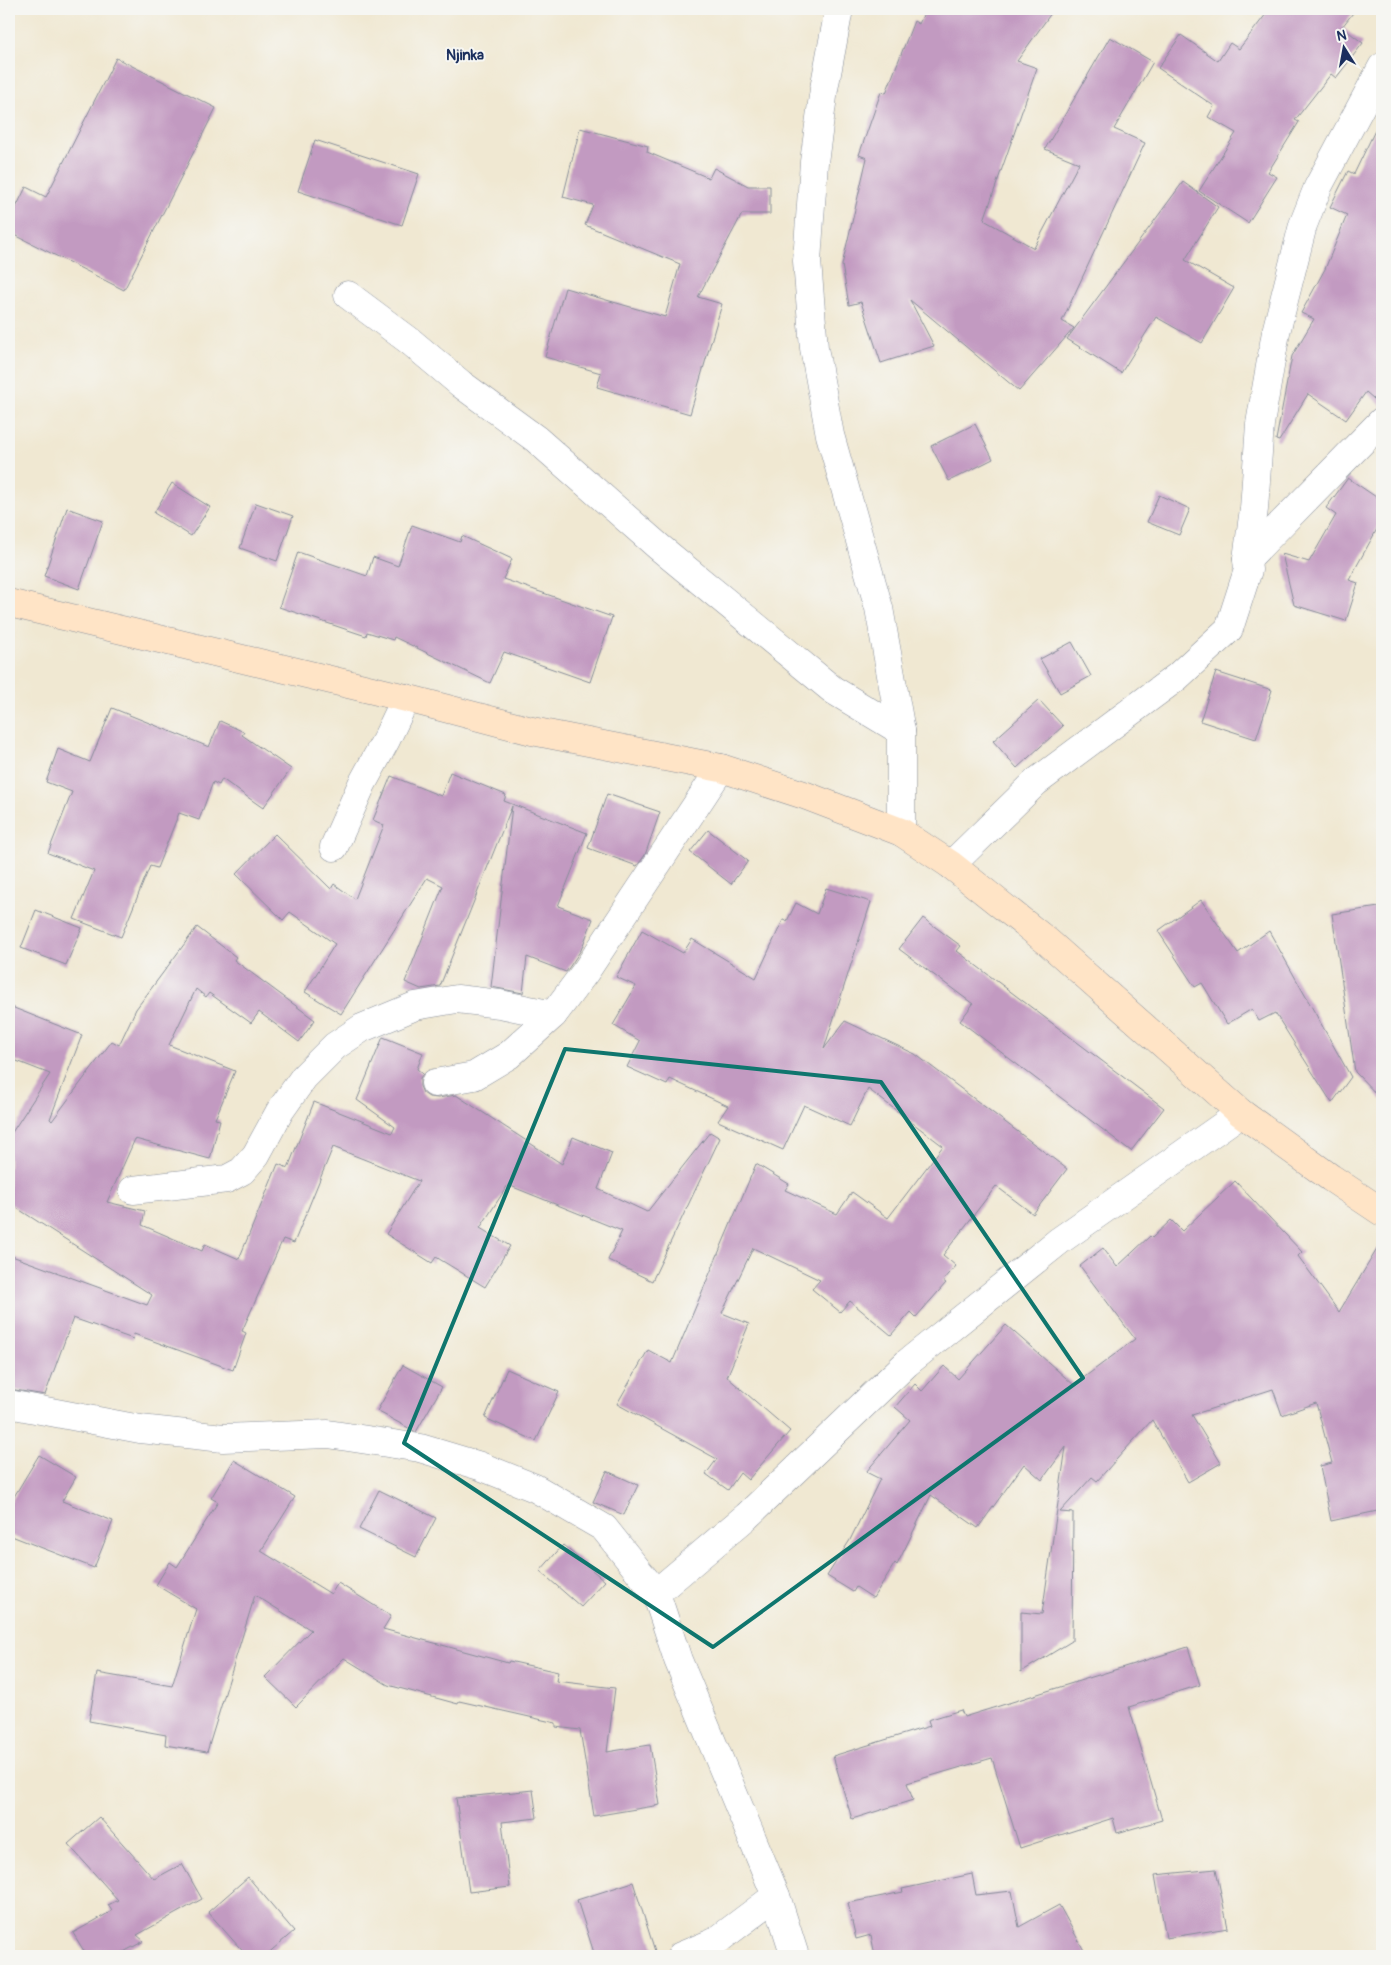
<svg xmlns="http://www.w3.org/2000/svg" width="1391" height="1965" font-family="Pangolin,sans-serif">
  <rect width="100%" height="100%" fill="#f6f6f2"/>
  <filter id="ink" filterUnits="userSpaceOnUse"><feTurbulence type="fractalNoise" baseFrequency=".02" numOctaves="2"/><feDisplacementMap in="SourceGraphic" scale="10" xChannelSelector="R" yChannelSelector="G"/><feConvolveMatrix kernelMatrix="1 2 1 2 8 2 1 2 1" color-interpolation-filters="sRGB"/></filter>
  <filter id="wash" filterUnits="userSpaceOnUse"><feTurbulence type="fractalNoise" baseFrequency=".0096" numOctaves="4" result="noise"/><feDisplacementMap in="SourceGraphic" scale="20" xChannelSelector="R" yChannelSelector="G"/><feGaussianBlur stdDeviation="1.12" result="paint"/><feColorMatrix in="noise" values="0 0 0 0 0 0 0 0 0 0 0 0 0 0 0 0 0 1.4 0 .05"/><feComposite in="paint" operator="in"/></filter>
  <g filter="url(#wash)">
    <rect width="100%" height="100%" fill="#f0e8d2"/>
    <g id="blocks">
      <g fill="#c29ac1">
        <path d="M 926,9 L 1054,9 L 1017,61 L 1037,68 L 984,220 L 1034,248 L 1079,163 L 1045,149 L 1110,37 L 1153,62 L 1114,129 L 1145,143 L 1062,321 L 1074,328 L 1019,391 L 910,300 L 934,346 L 881,363 L 861,302 L 849,305 L 842,265 L 867,158 L 859,155 L 881,92 L 886,93 L 914,21 L 919,24 Z"/>
        <path d="M 1270,9 L 1356,9 L 1342,27 L 1363,43 L 1336,78 L 1331,74 L 1295,120 L 1299,122 L 1268,172 L 1277,177 L 1248,223 L 1199,191 L 1236,133 L 1208,117 L 1214,106 L 1158,68 L 1181,35 L 1218,61 L 1230,43 L 1239,49 Z"/>
        <path d="M 116,58 L 216,108 L 124,290 L 9,232 L 9,222 L 26,187 L 46,197 Z"/>
        <path d="M 1382,116 L 1382,406 L 1366,392 L 1346,420 L 1308,394 L 1279,441 L 1276,440 L 1292,356 L 1314,319 L 1301,313 L 1325,269 L 1347,215 L 1330,207 L 1348,171 L 1354,174 Z"/>
        <path d="M 580,128 L 648,146 L 647,152 L 709,178 L 714,168 L 748,186 L 770,186 L 770,214 L 742,214 L 698,297 L 722,304 L 690,414 L 597,387 L 601,373 L 545,357 L 565,288 L 665,317 L 680,264 L 585,225 L 593,205 L 563,197 Z"/>
        <path d="M 315,140 L 419,174 L 402,225 L 298,191 Z"/>
        <path d="M 1183,182 L 1218,207 L 1185,260 L 1234,288 L 1202,343 L 1156,317 L 1121,373 L 1067,339 Z"/>
        <path d="M 975,424 L 993,459 L 949,481 L 931,446 Z"/>
        <path d="M 1348,478 L 1382,501 L 1382,520 L 1349,580 L 1358,583 L 1346,621 L 1294,605 L 1282,554 L 1309,562 L 1336,515 L 1326,508 Z"/>
        <path d="M 172,483 L 210,507 L 191,536 L 154,513 Z"/>
        <path d="M 1159,495 L 1190,509 L 1179,535 L 1147,522 Z"/>
        <path d="M 256,503 L 293,516 L 277,561 L 240,548 Z"/>
        <path d="M 67,508 L 103,521 L 79,589 L 44,576 Z"/>
        <path d="M 412,525 L 460,542 L 462,536 L 512,559 L 503,579 L 612,617 L 590,682 L 504,652 L 490,683 L 394,637 L 393,640 L 367,632 L 366,636 L 279,607 L 298,552 L 367,576 L 373,557 L 398,566 Z"/>
        <path d="M 1072,642 L 1091,676 L 1060,693 L 1040,659 Z"/>
        <path d="M 1216,672 L 1272,690 L 1256,739 L 1200,721 Z"/>
        <path d="M 1039,700 L 1063,726 L 1017,768 L 993,741 Z"/>
        <path d="M 112,708 L 209,747 L 220,721 L 244,732 L 242,735 L 291,769 L 263,808 L 222,779 L 219,785 L 213,782 L 199,820 L 179,813 L 157,868 L 150,866 L 121,937 L 74,919 L 94,871 L 48,853 L 72,792 L 46,782 L 58,749 L 90,762 Z"/>
        <path d="M 450,772 L 506,795 L 504,801 L 587,833 L 558,906 L 593,919 L 581,950 L 566,972 L 527,957 L 523,993 L 491,987 L 512,806 L 440,986 L 421,989 L 405,982 L 443,886 L 427,878 L 341,1014 L 305,992 L 335,944 L 290,912 L 283,920 L 236,874 L 275,834 L 331,889 L 334,884 L 355,899 L 384,825 L 373,820 L 391,776 L 441,796 Z"/>
        <path d="M 607,794 L 660,812 L 645,855 L 637,866 L 588,848 Z"/>
        <path d="M 708,830 L 748,861 L 731,884 L 690,852 Z"/>
        <path d="M 826,888 L 871,902 L 824,1049 L 845,1021 L 915,1054 L 1067,1169 L 1033,1214 L 996,1186 L 943,1255 L 956,1266 L 943,1281 L 946,1283 L 916,1317 L 911,1312 L 891,1335 L 850,1301 L 840,1312 L 812,1289 L 820,1280 L 753,1248 L 722,1313 L 749,1324 L 727,1377 L 790,1431 L 748,1480 L 740,1473 L 728,1490 L 706,1474 L 717,1459 L 617,1404 L 648,1350 L 672,1363 L 756,1164 L 789,1184 L 785,1190 L 837,1214 L 852,1192 L 888,1218 L 943,1146 L 868,1089 L 850,1126 L 804,1105 L 783,1150 L 718,1121 L 728,1106 L 670,1079 L 667,1085 L 627,1067 L 640,1041 L 613,1025 L 636,986 L 616,977 L 642,930 L 683,953 L 692,939 L 756,978 L 783,920 L 787,921 L 796,903 L 817,914 Z"/>
        <path d="M 1201,900 L 1238,953 L 1269,931 L 1351,1077 L 1332,1103 L 1275,1013 L 1259,1021 L 1252,1009 L 1227,1024 L 1202,983 L 1195,987 L 1158,931 Z"/>
        <path d="M 1379,907 L 1382,925 L 1382,1100 L 1355,1072 L 1332,914 Z"/>
        <path d="M 36,910 L 82,928 L 66,965 L 21,948 Z"/>
        <path d="M 923,918 L 961,946 L 957,951 L 1164,1108 L 1131,1151 L 960,1021 L 973,1004 L 899,949 Z"/>
        <path d="M 197,927 L 236,957 L 234,960 L 315,1020 L 299,1042 L 259,1012 L 251,1023 L 209,993 L 206,997 L 196,989 L 169,1045 L 235,1071 L 215,1119 L 220,1120 L 210,1159 L 135,1139 L 107,1202 L 145,1211 L 142,1225 L 202,1251 L 205,1244 L 239,1259 L 278,1164 L 288,1168 L 314,1102 L 392,1133 L 395,1127 L 357,1100 L 383,1037 L 423,1053 L 417,1069 L 423,1074 L 420,1078 L 420,1086 L 423,1093 L 429,1097 L 438,1098 L 456,1095 L 562,1164 L 573,1137 L 612,1153 L 598,1189 L 647,1212 L 710,1132 L 720,1138 L 652,1281 L 608,1260 L 622,1231 L 508,1185 L 480,1228 L 510,1246 L 485,1287 L 436,1257 L 432,1263 L 386,1234 L 419,1181 L 333,1147 L 294,1243 L 283,1239 L 242,1331 L 246,1333 L 233,1370 L 134,1334 L 133,1339 L 73,1318 L 45,1395 L 9,1389 L 9,1255 L 147,1305 L 152,1295 L 9,1203 L 9,1137 L 50,1074 L 9,1058 L 9,1006 L 82,1035 L 50,1119 L 52,1121 L 112,1041 L 119,1045 L 136,1009 Z"/>
        <path d="M 1235,1181 L 1302,1252 L 1298,1256 L 1339,1312 L 1382,1241 L 1382,1510 L 1331,1521 L 1320,1466 L 1332,1463 L 1316,1403 L 1282,1415 L 1273,1389 L 1192,1415 L 1221,1463 L 1188,1482 L 1152,1420 L 1097,1481 L 1092,1477 L 1060,1512 L 1073,1513 L 1072,1641 L 1021,1672 L 1021,1612 L 1042,1614 L 1066,1447 L 1042,1480 L 1024,1464 L 978,1528 L 931,1495 L 897,1565 L 895,1563 L 873,1598 L 856,1587 L 853,1592 L 827,1576 L 850,1540 L 880,1479 L 866,1472 L 910,1420 L 895,1407 L 915,1384 L 922,1391 L 944,1366 L 958,1379 L 1006,1325 L 1074,1385 L 1135,1339 L 1080,1266 L 1103,1248 L 1117,1267 L 1150,1236 L 1152,1238 L 1171,1220 L 1182,1231 Z"/>
        <path d="M 403,1365 L 442,1387 L 416,1432 L 377,1411 Z"/>
        <path d="M 507,1369 L 559,1392 L 536,1441 L 485,1418 Z"/>
        <path d="M 39,1455 L 76,1477 L 62,1501 L 113,1521 L 94,1568 L 9,1535 L 9,1505 Z"/>
        <path d="M 234,1460 L 295,1497 L 261,1551 L 331,1594 L 338,1583 L 391,1616 L 383,1629 L 508,1663 L 509,1661 L 558,1672 L 556,1681 L 615,1688 L 607,1752 L 650,1745 L 660,1805 L 594,1816 L 580,1730 L 556,1727 L 556,1723 L 459,1701 L 458,1704 L 388,1685 L 344,1658 L 296,1707 L 265,1677 L 311,1630 L 255,1595 L 207,1752 L 165,1745 L 166,1735 L 89,1721 L 97,1673 L 172,1686 L 196,1609 L 156,1585 L 170,1562 L 177,1567 L 218,1502 L 211,1498 Z"/>
        <path d="M 607,1471 L 638,1485 L 624,1515 L 593,1502 Z"/>
        <path d="M 379,1490 L 436,1518 L 416,1557 L 359,1529 Z"/>
        <path d="M 563,1545 L 605,1581 L 581,1607 L 540,1571 Z"/>
        <path d="M 1188,1647 L 1200,1685 L 1129,1707 L 1162,1820 L 1117,1833 L 1113,1818 L 1020,1848 L 992,1758 L 907,1783 L 913,1800 L 852,1819 L 833,1756 L 930,1726 L 928,1720 L 961,1710 L 964,1717 Z"/>
        <path d="M 533,1790 L 537,1818 L 502,1822 L 510,1887 L 469,1892 L 456,1798 Z"/>
        <path d="M 99,1817 L 154,1879 L 182,1864 L 202,1899 L 137,1935 L 144,1941 L 116,1956 L 87,1956 L 73,1933 L 112,1911 L 108,1905 L 118,1900 L 68,1844 Z"/>
        <path d="M 1216,1869 L 1228,1928 L 1166,1938 L 1155,1875 Z"/>
        <path d="M 972,1874 L 976,1895 L 1012,1891 L 1019,1927 L 1059,1905 L 1087,1956 L 875,1956 L 871,1935 L 856,1939 L 848,1903 L 903,1892 L 902,1889 Z"/>
        <path d="M 248,1877 L 294,1931 L 265,1956 L 247,1956 L 208,1912 Z"/>
        <path d="M 633,1882 L 655,1951 L 638,1956 L 595,1956 L 577,1900 Z"/>
      </g>
    </g>
  </g>
  <g filter="url(#ink)">
    <use href="#blocks" fill-opacity="0" stroke="#868c98" stroke-width="1"/>
    <g fill="none" stroke-linecap="round" stroke-linejoin="round">
      <defs>
        <g id="minor">
          <path d="M 839,9 L 824,89 L 814,162 L 807,261 L 814,348 L 830,435 L 879,608 L 901,731 L 901,832"/>
          <path d="M 348,295 L 411,342 L 461,384 L 536,439 L 659,547 L 833,690 L 901,731"/>
          <path d="M 1247,559 L 1382,421"/>
          <path d="M 334,847 L 362,784 L 386,740 L 406,698"/>
          <path d="M 951,865 L 1036,782 L 1177,677 L 1229,629 L 1248,570 L 1247,559 L 1254,509 L 1260,424 L 1276,332 L 1303,225 L 1318,187 L 1382,67"/>
          <path d="M 435,1083 L 474,1076 L 509,1055 L 553,1015 L 586,971 L 721,768"/>
          <path d="M 133,1190 L 227,1179 L 242,1171 L 256,1155 L 280,1111 L 304,1077 L 335,1046 L 362,1028 L 415,1006 L 457,999 L 500,1004 L 553,1015"/>
          <path d="M 9,1404 L 140,1429 L 223,1438 L 328,1434 L 420,1448 L 480,1466 L 535,1488 L 604,1528 L 656,1593"/>
          <path d="M 681,1956 L 715,1942 L 776,1896"/>
        </g>
        <path id="tertiary" d="M 795,1956 L 776,1896 L 678,1660 L 656,1593 L 747,1516 L 907,1363 L 1059,1241 L 1241,1113"/>
        <path id="secondary" d="M 9,603 L 406,698 L 532,731 L 721,768 L 804,795 L 901,832 L 951,865 L 1048,942 L 1241,1113 L 1331,1178 L 1382,1212"/>
      </defs>
      <use href="#minor" stroke="#868c98" stroke-width="29"/>
      <use href="#tertiary" stroke="#868c98" stroke-width="29"/>
      <use href="#secondary" stroke="#868c98" stroke-width="29"/>
      <use href="#minor" stroke="#fff" stroke-width="28"/>
      <use href="#tertiary" stroke="#fff" stroke-width="28"/>
      <use href="#secondary" stroke="#ffe4c6" stroke-width="28"/>
    </g>
  </g>
  <path fill="none" stroke="#0f766e" stroke-width="4" stroke-linejoin="round" d="M 565,1049 L 881,1082 L 1083,1378 L 713,1647 L 404,1443 Z"/>
  <g text-anchor="middle" dominant-baseline="central" stroke-width="4" stroke-linejoin="round" paint-order="stroke">
    <g font-size="15" font-weight="bold" fill="#1b2f5e" stroke="#f6f6f2">
      <text x="465" y="55">Njinka</text>
    </g>
  </g>
  <rect width="1391" height="1965" fill="none" stroke="#f6f6f2" stroke-width="30"/>
  <g transform="translate(1344 48) rotate(349)" stroke="#f6f6f2" stroke-width="4" paint-order="stroke">
  <path d="M0-4L9 19L0 12L-9 19Z" fill="#1b2f5e"/>
  <text y="-8" font-size="14" font-weight="bold" text-anchor="middle" fill="#1b2f5e">N</text>
  </g>
</svg>
